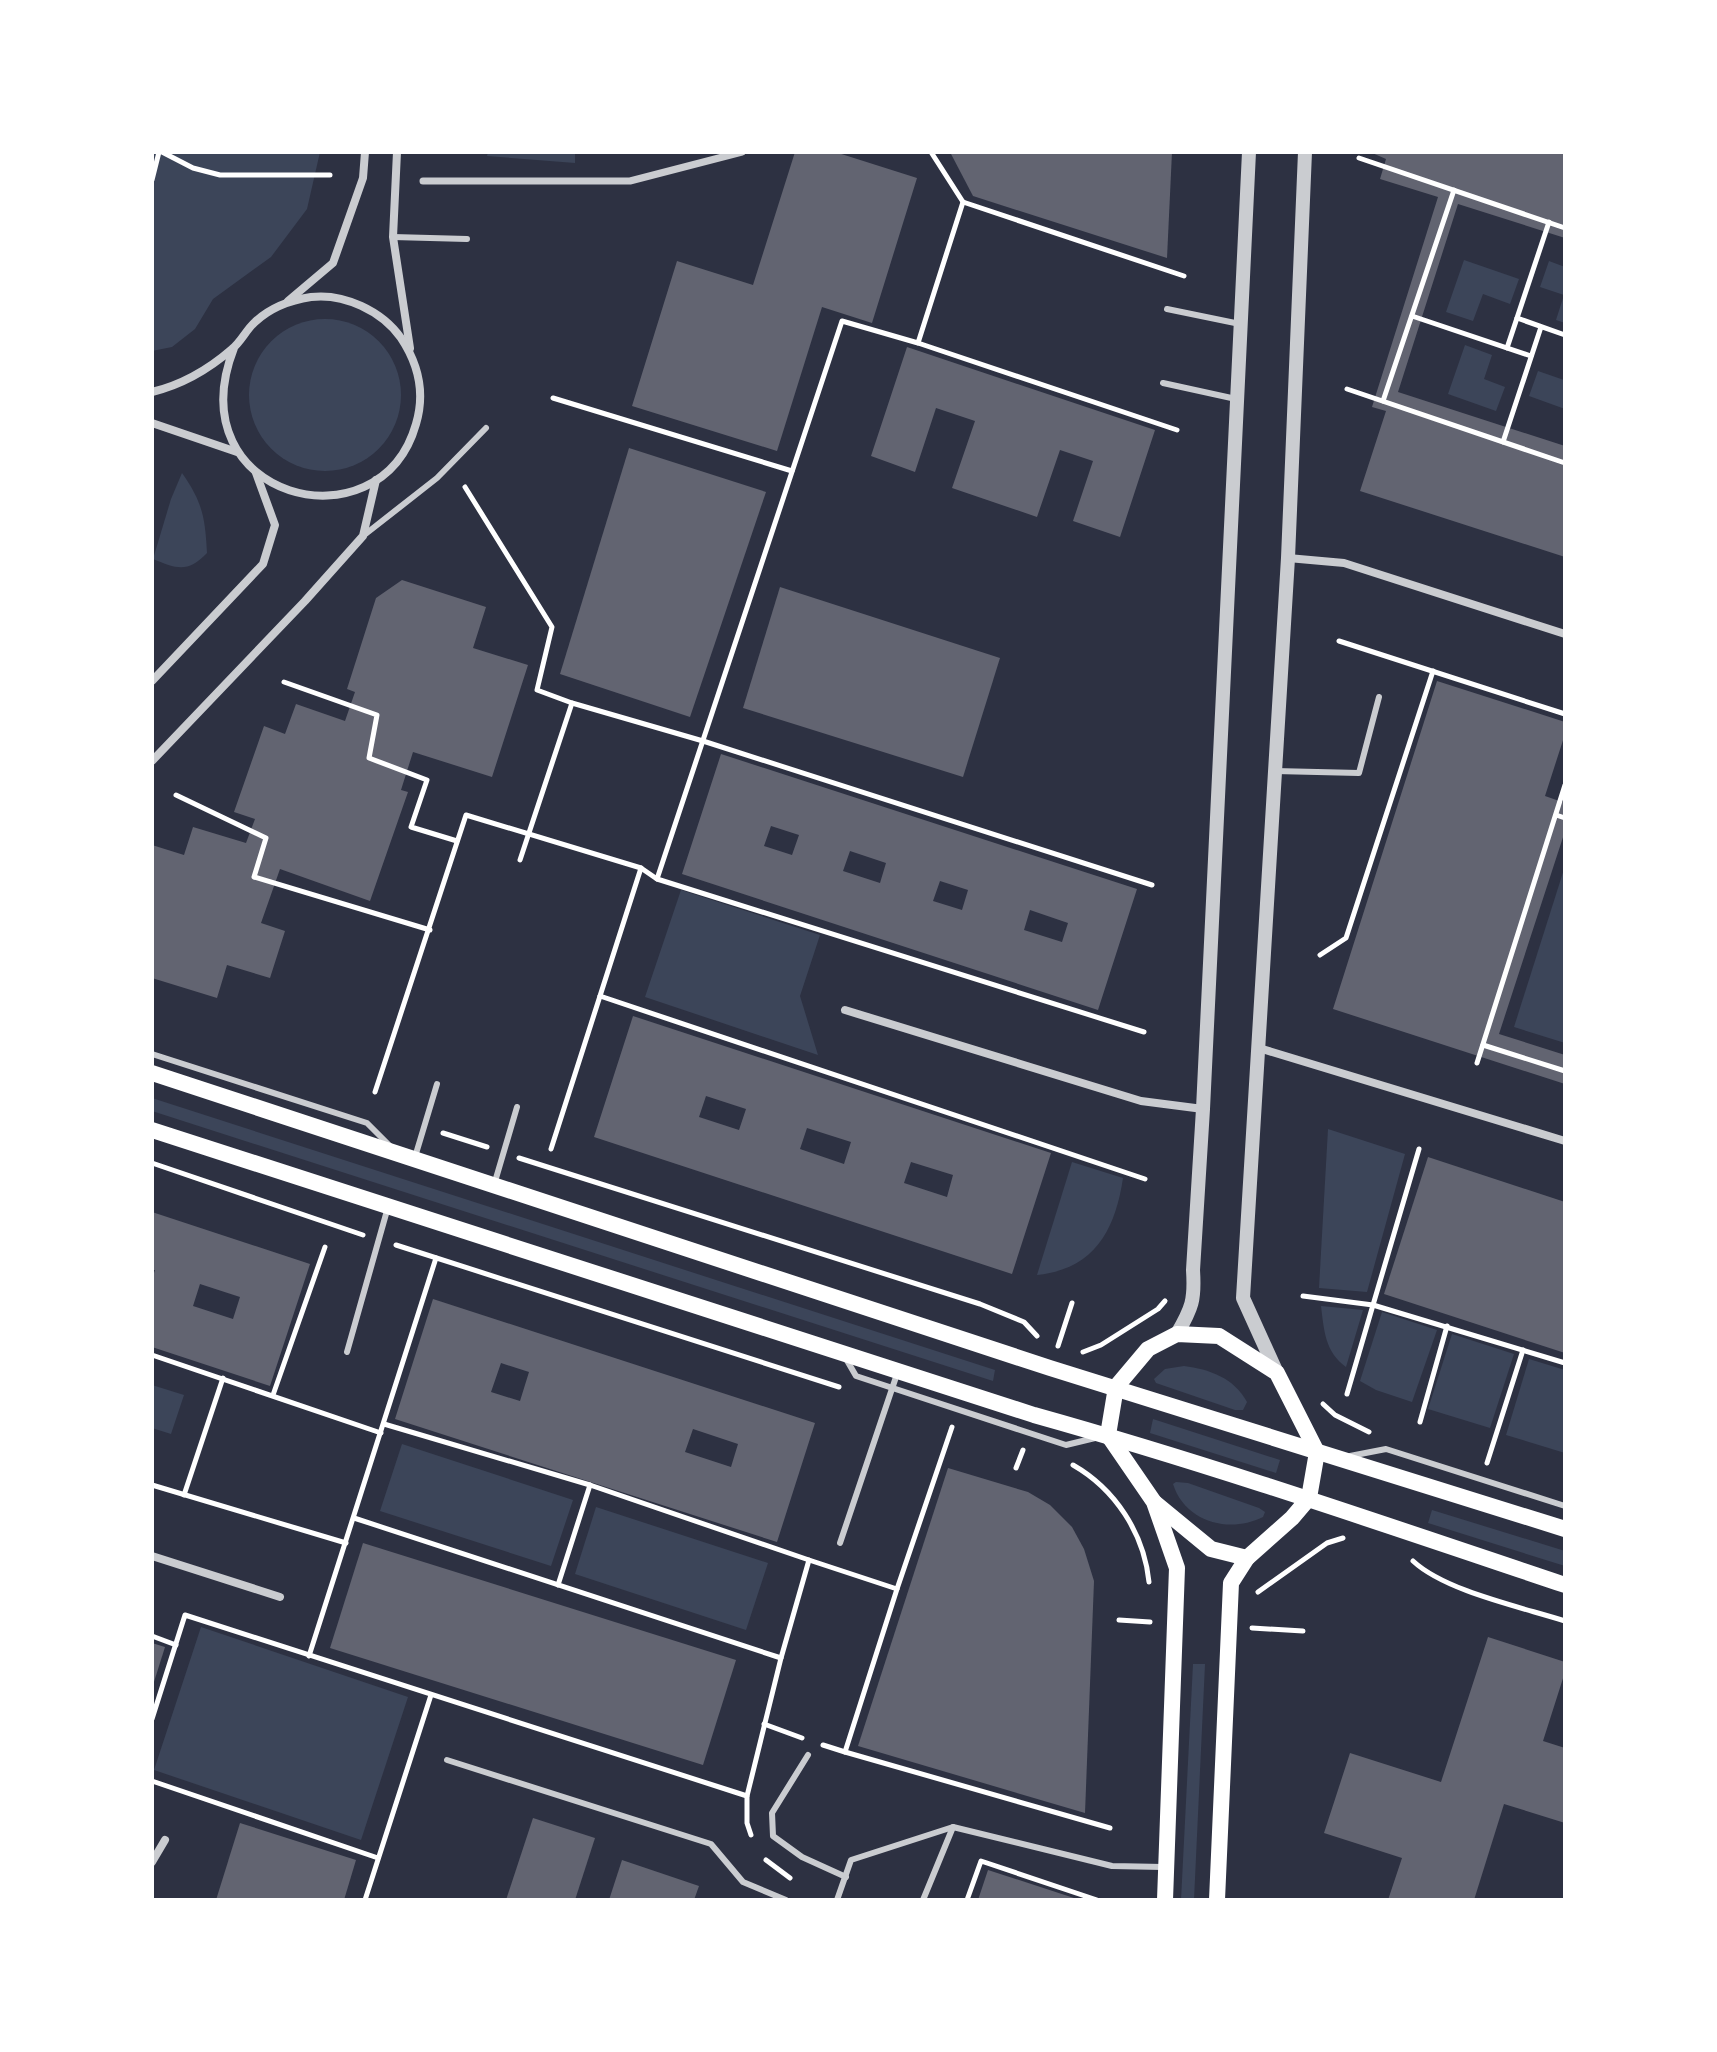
<svg xmlns="http://www.w3.org/2000/svg" width="1717" height="2052" font-family="'Fira Sans Condensed',sans-serif">
<style>
.green{fill:#3c4559}
.building{fill:#626471;fill-rule:evenodd}
.lines{fill:none;stroke-linecap:round;stroke-linejoin:round}
.path{stroke:#fff;stroke-width:5}
.service{stroke:#caccd0;stroke-width:6}
.pedestrian{stroke:#caccd0;stroke-width:7}
.minor{stroke:#caccd0;stroke-width:8}
.tertiary{stroke:#caccd0;stroke-width:14}
.secondary{stroke:#fff;stroke-width:16}
</style>
<rect width="100%" height="100%" fill="#2d3142"/>
<g class="green">
<polygon points="152,152 320,152 307,209 271,257 213,299 195,329 172,347 152,351"/>
<polygon points="488,152 575,152 575,163 487,156"/>
<polygon points="1464,260 1519,279 1510,304 1483,294 1473,321 1446,312"/>
<polygon points="1549,261 1565,267 1565,323 1556,320 1564,295 1540,287"/>
<circle cx="325" cy="395" r="76"/>
<polygon points="1465,345 1492,355 1484,379 1505,387 1496,411 1448,394"/>
<polygon points="1538,371 1564,380 1565,378 1565,409 1529,396"/>
<path d="M182 473C203 503 205 518 207 553 188 573 177 569 153 559L171 499Z"/>
<polygon points="1565,866 1565,1043 1514,1027"/>
<polygon points="681,890 820,935 800,996 818,1055 645,997"/>
<polygon points="152,1098 995,1370 993,1381 152,1111"/>
<polygon points="1328,1129 1405,1154 1367,1292 1319,1288"/>
<path d="M1072 1162 1123 1178C1115 1231 1094 1269 1037 1275Z"/>
<path d="M1321 1306 1363 1310 1346 1367C1325 1352 1324 1330 1321 1306Z"/>
<polygon points="1382,1312 1437,1330 1412,1402 1376,1390 1360,1381"/>
<polygon points="1452,1334 1514,1354 1490,1428 1428,1409"/>
<polygon points="1529,1359 1565,1370 1565,1453 1506,1435"/>
<path d="M1184 1366C1209 1369 1234 1378 1247 1402L1243 1410H1235L1156 1383 1154 1379 1165 1369Z"/>
<polygon points="152,1385 184,1395 171,1434 152,1428"/>
<polygon points="1153,1419 1280,1460 1276,1473 1150,1433"/>
<polygon points="402,1444 573,1500 551,1566 380,1511"/>
<path d="M1176 1482 1188 1483 1259 1508 1265 1512 1263 1517C1229 1534 1185 1522 1173 1484Z"/>
<polygon points="596,1507 768,1563 746,1630 575,1574"/>
<polygon points="1432,1510 1565,1551 1565,1566 1428,1523"/>
<polygon points="201,1627 408,1697 361,1840 154,1770"/>
<polygon points="1193,1664 1205,1664 1194,1900 1181,1900"/>
</g>
<g class="building">
<polygon points="795,152 835,152 917,178 872,323 822,307 777,451 632,406 677,261 753,285"/>
<polygon points="950,152 1172,152 1167,258 973,196"/>
<polygon points="1370,152 1565,152 1565,238 1458,204 1398,392 1565,446 1565,557 1360,491 1386,411 1372,407 1438,197 1380,179 1386,159"/>
<polygon points="907,347 1155,430 1120,537 1073,521 1093,461 1060,450 1037,517 952,488 975,421 936,408 915,472 871,456"/>
<polygon points="629,448 766,492 690,717 560,674"/>
<polygon points="402,580 486,607 473,648 528,665 492,777 413,752 401,790 408,792 370,901 280,869 261,923 285,931 270,978 227,965 217,998 152,978 152,845 184,855 193,827 246,843 255,819 234,812 264,726 285,734 296,704 345,721 355,692 347,689 376,598"/>
<polygon points="780,587 1000,658 963,777 743,708"/>
<polygon points="1437,681 1565,722 1565,734 1545,796 1565,803 1565,831 1499,1034 1565,1055 1565,1084 1333,1009"/>
<path d="M721 754 1137 889 1098 1010 682 874ZM771 826 799 835 792 855 764 846ZM850 851 886 863 880 883 843 871ZM940 881 968 890 962 910 933 901ZM1030 910 1068 923 1062 942 1024 930Z"/>
<path d="M633 1016 1051 1153 1012 1274 594 1137ZM706 1096 746 1109 739 1130 699 1117ZM807 1128 851 1142 844 1164 800 1149ZM911 1162 953 1175 947 1197 904 1183Z"/>
<polygon points="1428,1157 1565,1202 1565,1353 1384,1294"/>
<path d="M152 1212 310 1264 270 1386 152 1347V1279L155 1270H152ZM200 1284 240 1297 233 1319 193 1306Z"/>
<path d="M433 1299 815 1423 777 1542 395 1419ZM501 1363 529 1372 520 1401 491 1392ZM693 1429 738 1444 731 1467 685 1452Z"/>
<polygon points="948,1468 1028,1492 1050,1505 1072,1527 1084,1549 1094,1581 1085,1813 858,1746"/>
<polygon points="363,1543 736,1660 703,1765 330,1648"/>
<polygon points="1488,1637 1565,1662 1565,1672 1543,1741 1565,1748 1565,1823 1504,1804 1474,1900 1388,1900 1402,1858 1324,1833 1350,1753 1441,1782"/>
<polygon points="152,1643 165,1647 153,1685 152,1684"/>
<polygon points="533,1818 595,1838 575,1900 506,1900"/>
<polygon points="240,1823 356,1860 344,1900 216,1900"/>
<polygon points="622,1860 699,1886 694,1900 609,1900"/>
<polygon points="988,1870 1077,1899 1077,1900 978,1900"/>
</g>
<g class="lines">
<g class="path">
<polyline points="162,152 193,168 220,175 330,175"/>
<polyline points="931,152 963,202 1184,276"/>
<polyline points="1359,158 1565,228"/>
<polyline points="152,180 159,152"/>
<polyline points="1412,316 1531,356"/>
<polyline points="1517,318 1565,335"/>
<polyline points="918,343 1177,430"/>
<polyline points="1507,348 1549,222"/>
<polyline points="1347,389 1565,463"/>
<polyline points="553,398 792,471"/>
<polyline points="1383,401 1454,190"/>
<polyline points="1503,442 1541,327"/>
<polyline points="465,487 552,627 537,690 572,703 520,860"/>
<polyline points="1339,641 1565,714"/>
<polyline points="284,682 377,715 369,758 427,780 411,827 457,841"/>
<polyline points="572,703 703,741 1152,885"/>
<polyline points="176,795 266,838 254,877 430,930"/>
<polyline points="1556,815 1565,818"/>
<polyline points="657,879 842,321 918,343 963,202"/>
<polyline points="1320,955 1346,938 1433,671"/>
<polyline points="600,996 1145,1179"/>
<polyline points="1483,1045 1565,1071"/>
<polyline points="1477,1063 1565,785"/>
<polyline points="375,1092 466,815 641,868 657,879 1144,1032"/>
<polyline points="443,1133 487,1147"/>
<polyline points="551,1149 641,868"/>
<polyline points="1419,1149 1373,1305 1565,1363"/>
<polyline points="519,1158 980,1304 1024,1322 1037,1336"/>
<polyline points="152,1163 363,1235"/>
<polyline points="396,1245 839,1387"/>
<polyline points="1303,1296 1373,1305 1347,1394"/>
<polyline points="1058,1346 1072,1303"/>
<polyline points="1083,1352 1101,1345 1158,1309 1165,1301"/>
<polyline points="152,1355 381,1433"/>
<polyline points="273,1395 325,1247"/>
<polyline points="1323,1404 1335,1415 1369,1432"/>
<polyline points="1420,1422 1447,1326"/>
<polyline points="384,1424 590,1485 809,1560 781,1658 747,1796"/>
<polyline points="1487,1463 1523,1350"/>
<path d="M1073 1465C1115 1489 1144 1533 1149 1582"/>
<polyline points="1016,1468 1023,1450"/>
<polyline points="152,1485 346,1543"/>
<polyline points="184,1495 223,1378"/>
<polyline points="354,1518 781,1658"/>
<polyline points="809,1560 897,1589 952,1427"/>
<path d="M1413 1561C1445 1591 1521 1607 1565 1621"/>
<polyline points="558,1585 590,1485"/>
<polyline points="897,1589 845,1752 1110,1828"/>
<polyline points="1258,1592 1327,1543 1343,1538"/>
<polyline points="1119,1620 1150,1622"/>
<polyline points="1252,1628 1303,1631"/>
<polyline points="152,1636 176,1645"/>
<polyline points="309,1656 436,1258"/>
<polyline points="152,1719 185,1615 747,1796 747,1823 751,1835"/>
<polyline points="764,1724 802,1738"/>
<polyline points="823,1745 845,1752"/>
<polyline points="152,1781 378,1858"/>
<polyline points="766,1860 790,1878"/>
<polyline points="365,1900 431,1695"/>
<polyline points="967,1900 981,1861 1097,1900"/>
</g>
<g class="service">
<polyline points="393,237 467,239"/>
<polyline points="1167,309 1240,324"/>
<polyline points="1163,383 1236,399"/>
<polyline points="363,536 437,478 486,428"/>
<polyline points="1275,771 1359,773 1379,697"/>
<polyline points="152,1054 367,1123 390,1146"/>
<polyline points="415,1157 437,1084"/>
<polyline points="494,1185 517,1107"/>
<polyline points="347,1352 388,1207"/>
<polyline points="845,1357 856,1376 1066,1445 1095,1438"/>
<polyline points="1350,1456 1386,1449 1565,1506"/>
<polyline points="840,1543 898,1371"/>
<polyline points="808,1755 772,1813 773,1836 802,1857 846,1877"/>
<polyline points="447,1760 711,1844 743,1882 786,1900"/>
<polyline points="837,1900 851,1860 953,1827 1112,1866 1163,1867"/>
<polyline points="923,1900 953,1827"/>
</g>
<polyline class="pedestrian" points="423,181 630,181 742,152"/>
<g class="minor">
<polyline points="397,152 393,237 410,348"/>
<polyline points="288,301 333,263 363,178 365,152"/>
<path d="M152 392C181 385 209 369 232 349 241 342 246 330 255 322 270 308 291 300 311 297 344 293 382 311 401 338 419 365 425 394 416 424 380 551 175 499 234 348"/>
<polyline points="152,423 237,452"/>
<polyline points="1288,558 1344,563 1565,634"/>
<polyline points="152,681 263,564 275,525 256,473"/>
<polyline points="152,761 305,601 363,536 376,480"/>
<polyline points="845,1010 1141,1101 1203,1109"/>
<polyline points="1259,1048 1565,1141"/>
<polyline points="152,1556 280,1597"/>
<polyline points="152,1862 165,1840"/>
</g>
<g class="tertiary">
<path d="M1177 1334C1192 1308 1195 1300 1193 1270L1203 1109 1249 152"/>
<polyline points="1277,1373 1243,1298 1288,558 1305,152"/>
</g>
<g class="secondary">
<polyline points="152,1073 1050,1368 1565,1529"/>
<path d="M152 1130 1034 1415C1213 1465 1389 1526 1565 1585"/>
<polyline points="1155,1503 1211,1549 1247,1558"/>
<polyline points="1165,1900 1177,1568 1154,1502 1108,1435 1116,1387 1148,1349 1177,1334 1219,1336 1277,1373 1317,1452 1309,1498 1292,1518 1247,1558 1231,1583 1217,1900"/>
</g>
</g>
<rect width="1717" height="2052" fill="none" stroke="#ffffff" stroke-width="308"/>
</svg>
